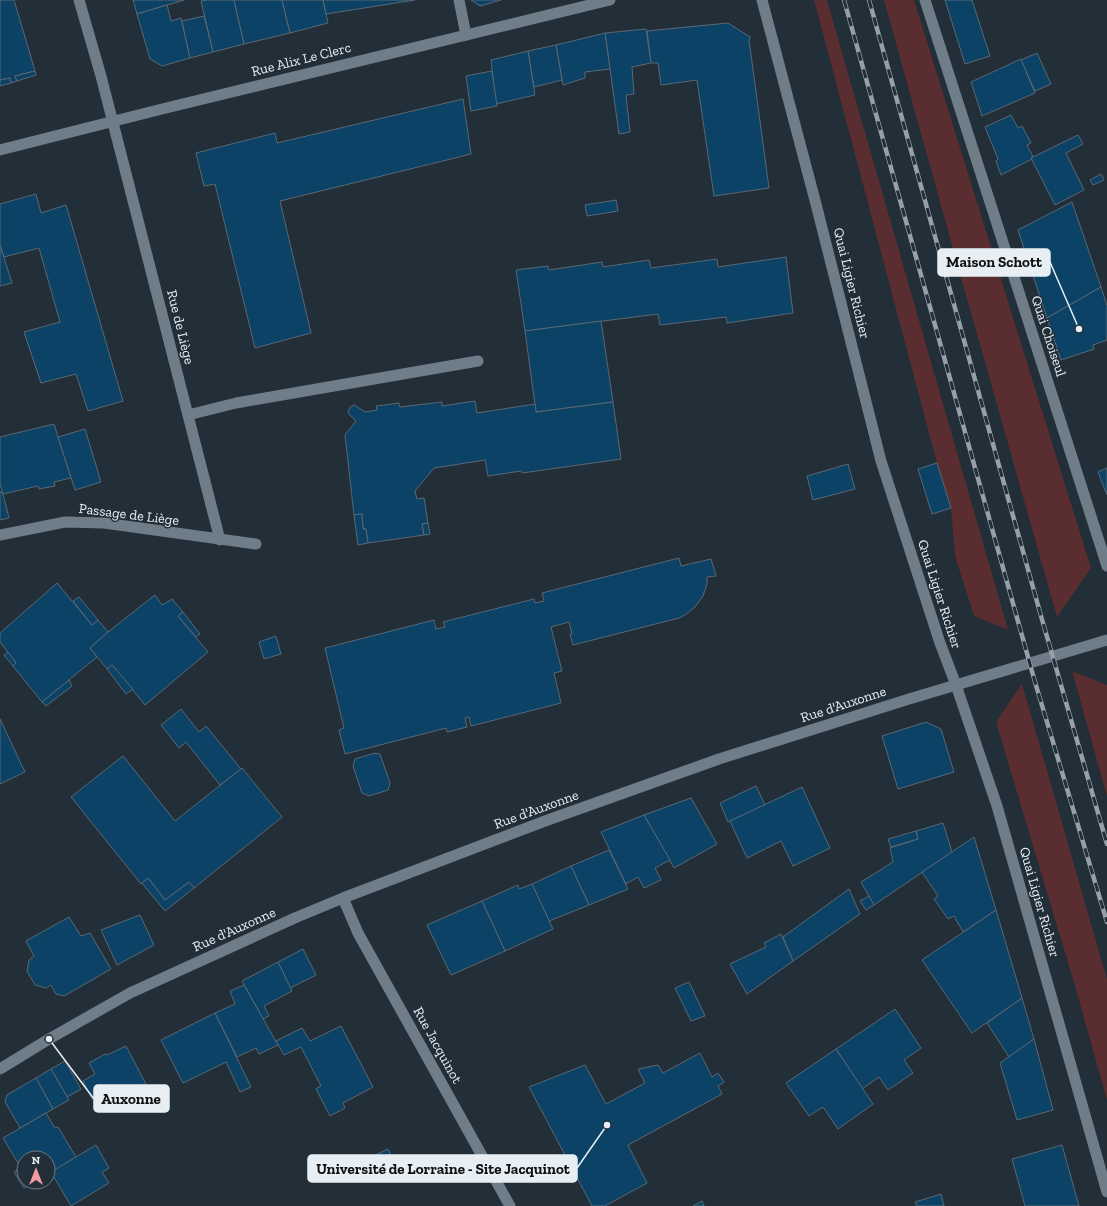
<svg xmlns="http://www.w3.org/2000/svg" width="1107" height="1206" font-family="'Zilla Slab',serif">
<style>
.green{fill:#5a2d31}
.building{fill:#0b4265;stroke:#5b6873}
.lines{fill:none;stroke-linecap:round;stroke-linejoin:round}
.service{stroke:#6f7d88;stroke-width:11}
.minor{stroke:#6f7d88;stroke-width:11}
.secondary{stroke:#6f7d88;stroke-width:11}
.rail-casing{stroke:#97a0a8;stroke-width:4.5}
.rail{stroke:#222e38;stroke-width:3;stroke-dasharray:9;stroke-linecap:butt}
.labels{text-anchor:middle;stroke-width:3;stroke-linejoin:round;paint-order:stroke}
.street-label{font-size:14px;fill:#e7eff5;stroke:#222e38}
.leader{fill:none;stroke:#e7eff5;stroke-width:1.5}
.callout-dot{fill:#e7eff5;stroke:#222e38;stroke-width:1.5}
.callout{fill:#e7eff5;stroke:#e7eff5;stroke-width:1.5}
.callout-label{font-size:15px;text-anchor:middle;font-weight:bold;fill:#111}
</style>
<rect width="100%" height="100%" fill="#222e38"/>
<g class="green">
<polygon points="814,0 827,0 1008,630 974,616 955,556 951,508 937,463"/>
<polygon points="884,0 914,0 1091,568 1057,617 962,281"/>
<polygon points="1072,671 1107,685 1107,796"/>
<polygon points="1022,684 1107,979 1107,1100 1075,986 996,722"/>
</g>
<g class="building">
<polygon points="0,0 14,0 35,71 15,76 17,81 11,83 10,78 0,80"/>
<polygon points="133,0 184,0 137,14"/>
<polygon points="207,0 234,0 244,44 213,52 201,1"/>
<polygon points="234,0 282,0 290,33 244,44"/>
<polygon points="282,0 323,0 328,23 290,33"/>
<polygon points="323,0 415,0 326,14"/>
<polygon points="471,0 501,0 480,6"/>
<polygon points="945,0 972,0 990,56 965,64"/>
<polygon points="167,5 171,21 181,18 190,58 162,66 150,59 137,14"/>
<polygon points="204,16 213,52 190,58 182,21"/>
<polygon points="728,23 750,37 749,40 769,188 714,196 697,80 661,85 658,63 651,63 647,31"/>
<polygon points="646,29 651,63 632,67 634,94 626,95 630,132 619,134 605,33"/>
<polygon points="605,33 610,69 585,72 585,78 563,85 556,45"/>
<polygon points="556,45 562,80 534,87 528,51"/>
<polygon points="528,51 535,95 496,104 491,60"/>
<polygon points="1037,53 1051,84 1035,91 1021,60"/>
<polygon points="1021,59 1035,93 982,116 971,82"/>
<polygon points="35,71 36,75 17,81 15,76"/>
<polygon points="492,71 497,106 471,111 466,76"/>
<polygon points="10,78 11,83 0,86 0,80"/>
<polygon points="463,99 471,154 280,201 311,333 255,348 215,184 204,186 196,153 275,133 277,143"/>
<polygon points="1011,115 1018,128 1022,126 1031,143 1027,145 1033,157 1031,158 1032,159 1001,175 996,161 998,159 985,127"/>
<polygon points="1078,135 1083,144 1066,153 1084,190 1055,205 1031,158"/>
<polygon points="1101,174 1104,180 1093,185 1090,180"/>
<polygon points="36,194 41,213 66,205 123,401 88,411 76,374 41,383 24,332 60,322 39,248 4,257 0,245 0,204"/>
<polygon points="616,200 618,211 587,216 585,205"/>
<polygon points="1072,202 1101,287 1047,318 1018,230"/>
<polygon points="0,245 12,283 0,286"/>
<polygon points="786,257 793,313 727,323 726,317 660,325 658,314 525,331 516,270 548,266 549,270 602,262 603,267 649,260 651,268 717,259 718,267"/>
<polygon points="1101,287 1107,306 1107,340 1093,345 1094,349 1061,360 1047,318"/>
<polygon points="601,321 613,402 536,412 525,331"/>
<polygon points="475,401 477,413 535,404 536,412 613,402 621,459 522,473 521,471 488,476 485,460 434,468 415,491 417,499 424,498 428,523 422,524 424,535 368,543 366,529 363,529 362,514 354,515 345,435 356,421 349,414 348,412 350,407 354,405 356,406 365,412 377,410 376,406 399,403 400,407 442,402 442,406"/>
<polygon points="54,424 71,478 54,482 55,486 44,488 39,489 38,486 3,494 0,484 0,437"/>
<polygon points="85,429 101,482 75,490 58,437"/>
<polygon points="937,463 951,508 932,514 918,469"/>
<polygon points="848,464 855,489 813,500 807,476"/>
<polygon points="1107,468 1107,495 1098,472"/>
<polygon points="0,492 2,492 3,494 9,518 0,520"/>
<polygon points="362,514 363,529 366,529 368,543 358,545 354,515"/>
<polygon points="428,523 430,534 424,535 422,524"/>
<polygon points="679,558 681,566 711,559 716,576 707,577 707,584 703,596 695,607 685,615 679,618 573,645 570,634 572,634 569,622 551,627 562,671 554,673 561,703 471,726 469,717 465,718 467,727 447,732 446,728 345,754 339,730 344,728 325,648 434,620 436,629 445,627 443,622 534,599 535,603 544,601 542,593"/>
<polygon points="57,583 92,625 98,620 108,632 90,648 97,657 42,702 13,666 16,663 0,642 0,633"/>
<polygon points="155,595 162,605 172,599 183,612 178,616 208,652 145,705 112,665 107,669 90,648 108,632"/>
<polygon points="79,597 98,620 92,625 73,601"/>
<polygon points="183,612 200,634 196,637 178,616"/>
<polygon points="276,636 281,654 264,659 259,642"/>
<polygon points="8,652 16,663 13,666 4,655"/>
<polygon points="112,665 133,689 126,694 107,669"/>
<polygon points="69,680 72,686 46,706 42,702"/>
<polygon points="181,709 199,732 206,726 241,769 220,785 186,742 179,748 161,725"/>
<polygon points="0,719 25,772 0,784"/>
<polygon points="926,722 941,729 954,772 898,789 882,736"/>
<polygon points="375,753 380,754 390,783 388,790 369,796 362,793 353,766 355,759"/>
<polygon points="123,756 175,821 242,768 282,817 194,888 189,882 165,900 148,878 141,884 71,797"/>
<polygon points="756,786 765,805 728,822 720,803"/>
<polygon points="802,787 830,848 793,866 781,841 747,858 730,821"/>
<polygon points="691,798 717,844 674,868 644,815"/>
<polygon points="644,815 670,860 655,868 661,880 644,888 638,877 626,884 601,832"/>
<polygon points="943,823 952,852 874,905 861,882 893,862 890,848 918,839 916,831"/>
<polygon points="916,831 918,839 891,847 888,839"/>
<polygon points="974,837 996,910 963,932 954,916 948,919 934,899 938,896 922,872"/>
<polygon points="609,850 628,889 589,905 571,866"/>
<polygon points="571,866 589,905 549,921 532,884"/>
<polygon points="148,878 165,900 189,882 194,888 165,911 142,883"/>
<polygon points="532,884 553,929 505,951 482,901 518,885 519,889"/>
<polygon points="849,889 860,914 793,961 783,937"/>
<polygon points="869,896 874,905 866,910 860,901"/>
<polygon points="482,901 505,951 451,975 427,925"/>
<polygon points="996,910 1022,998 972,1033 922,960"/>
<polygon points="140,915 154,945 117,965 101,930"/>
<polygon points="69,917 81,936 90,933 111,969 64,996 56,994 51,985 46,988 35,985 27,971 29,960 34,956 26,941"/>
<polygon points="781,934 793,961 747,994 730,964 766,947 764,943"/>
<polygon points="303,949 316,975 290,988 278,962"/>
<polygon points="278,962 292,991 264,1006 269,1016 263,1019 242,981"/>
<polygon points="689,982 705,1016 691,1021 675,988"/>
<polygon points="244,985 278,1045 259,1054 256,1048 237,1057 215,1013 235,1004 230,991"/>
<polygon points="1022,998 1034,1039 1009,1057 987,1023"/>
<polygon points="895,1009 921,1048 904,1060 913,1073 888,1090 879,1077 862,1089 836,1049"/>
<polygon points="215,1013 251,1087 240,1092 226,1062 183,1083 161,1040"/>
<polygon points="341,1026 373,1087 343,1103 345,1108 330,1116 316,1089 321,1086 301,1047 284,1055 276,1041 302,1028 310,1041"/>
<polygon points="1034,1039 1053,1110 1017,1120 1000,1063"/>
<polygon points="126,1046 148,1088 131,1097 134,1101 115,1111 106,1092 92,1099 83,1081 95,1074 89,1063 105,1054 107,1055"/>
<polygon points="836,1049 873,1104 838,1129 823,1107 809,1116 786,1083"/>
<polygon points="700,1053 712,1077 718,1073 724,1082 718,1086 722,1094 628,1145 647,1183 605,1206 592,1206 529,1087 585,1065 606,1104 645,1083 638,1069 658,1065 663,1073"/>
<polygon points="65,1061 81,1089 67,1097 51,1069"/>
<polygon points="51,1069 69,1100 53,1109 36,1078"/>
<polygon points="36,1078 53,1109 20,1128 5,1102 7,1095"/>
<polygon points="46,1113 55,1128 58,1127 76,1157 48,1175 48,1158 24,1158 24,1182 35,1182 24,1188 14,1172 21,1168 3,1138"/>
<polygon points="96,1145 109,1168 102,1172 109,1183 71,1206 51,1172"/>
<polygon points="1062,1145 1079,1206 1025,1206 1012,1159"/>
<polygon points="388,1149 394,1162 360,1178 354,1165"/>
<polygon points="941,1194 944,1206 917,1206 915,1202"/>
<polygon points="702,1201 704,1206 693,1206"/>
</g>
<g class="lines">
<g class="service">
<polyline points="459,0 466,35"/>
<polyline points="188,415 236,403 478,361"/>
</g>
<g class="minor">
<polyline points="79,0 101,76 220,540"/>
<polyline points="762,0 816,204 881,461 940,643 956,685 997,806 1107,1192"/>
<polyline points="925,0 1107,566"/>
<polyline points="0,150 158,110 610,0"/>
<polyline points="0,535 65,522 104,523 256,544"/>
<polyline points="343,898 358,933 510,1206"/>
</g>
<polyline class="secondary" points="0,1069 49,1039 130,993 297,917 343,898 545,821 719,759 909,699 1107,640"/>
<defs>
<g id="rail">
<polyline points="844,0 1035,682 1107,922"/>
<polyline points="869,0 1041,616 1107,844"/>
</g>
</defs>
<use href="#rail" class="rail-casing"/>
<use href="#rail" class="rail"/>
</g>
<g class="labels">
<g class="street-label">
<text transform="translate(301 59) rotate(-14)" y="5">Rue Alix Le Clerc</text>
<text transform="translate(852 283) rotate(76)" y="5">Quai Ligier Richier</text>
<text transform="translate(181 327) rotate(76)" y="5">Rue de Liège</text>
<text transform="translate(1049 336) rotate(72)" y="5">Quai Choiseul</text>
<text transform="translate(129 514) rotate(7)" y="5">Passage de Liège</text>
<text transform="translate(940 594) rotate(72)" y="5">Quai Ligier Richier</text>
<text transform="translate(843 704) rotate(-18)" y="5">Rue d'Auxonne</text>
<text transform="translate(536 809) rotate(-20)" y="5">Rue d'Auxonne</text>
<text transform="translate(1040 902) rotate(74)" y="5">Quai Ligier Richier</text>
<text transform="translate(234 929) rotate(-24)" y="5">Rue d'Auxonne</text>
<text transform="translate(438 1045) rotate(61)" y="5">Rue Jacquinot</text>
</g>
</g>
<path class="leader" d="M1079 329L1050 262M49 1039L94 1099M607 1125L577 1168"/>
<g class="callout-dot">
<circle cx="1079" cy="329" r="4"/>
<circle cx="49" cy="1039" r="4"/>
<circle cx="607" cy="1125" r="4"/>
</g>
<g class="callout">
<rect x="938" y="249" width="112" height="27" rx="4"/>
<rect x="94" y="1085" width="75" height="27" rx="4"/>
<rect x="308" y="1155" width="269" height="27" rx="4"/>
</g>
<g class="callout-label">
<text x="994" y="267">Maison Schott</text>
<text x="131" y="1104">Auxonne</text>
<text x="443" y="1174">Université de Lorraine - Site Jacquinot</text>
</g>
<g transform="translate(36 1170)"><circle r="19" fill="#222e38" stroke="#717b84"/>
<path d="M0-3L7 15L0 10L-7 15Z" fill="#f49aa1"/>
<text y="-6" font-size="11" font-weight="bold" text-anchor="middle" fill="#e7eff5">N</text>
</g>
</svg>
